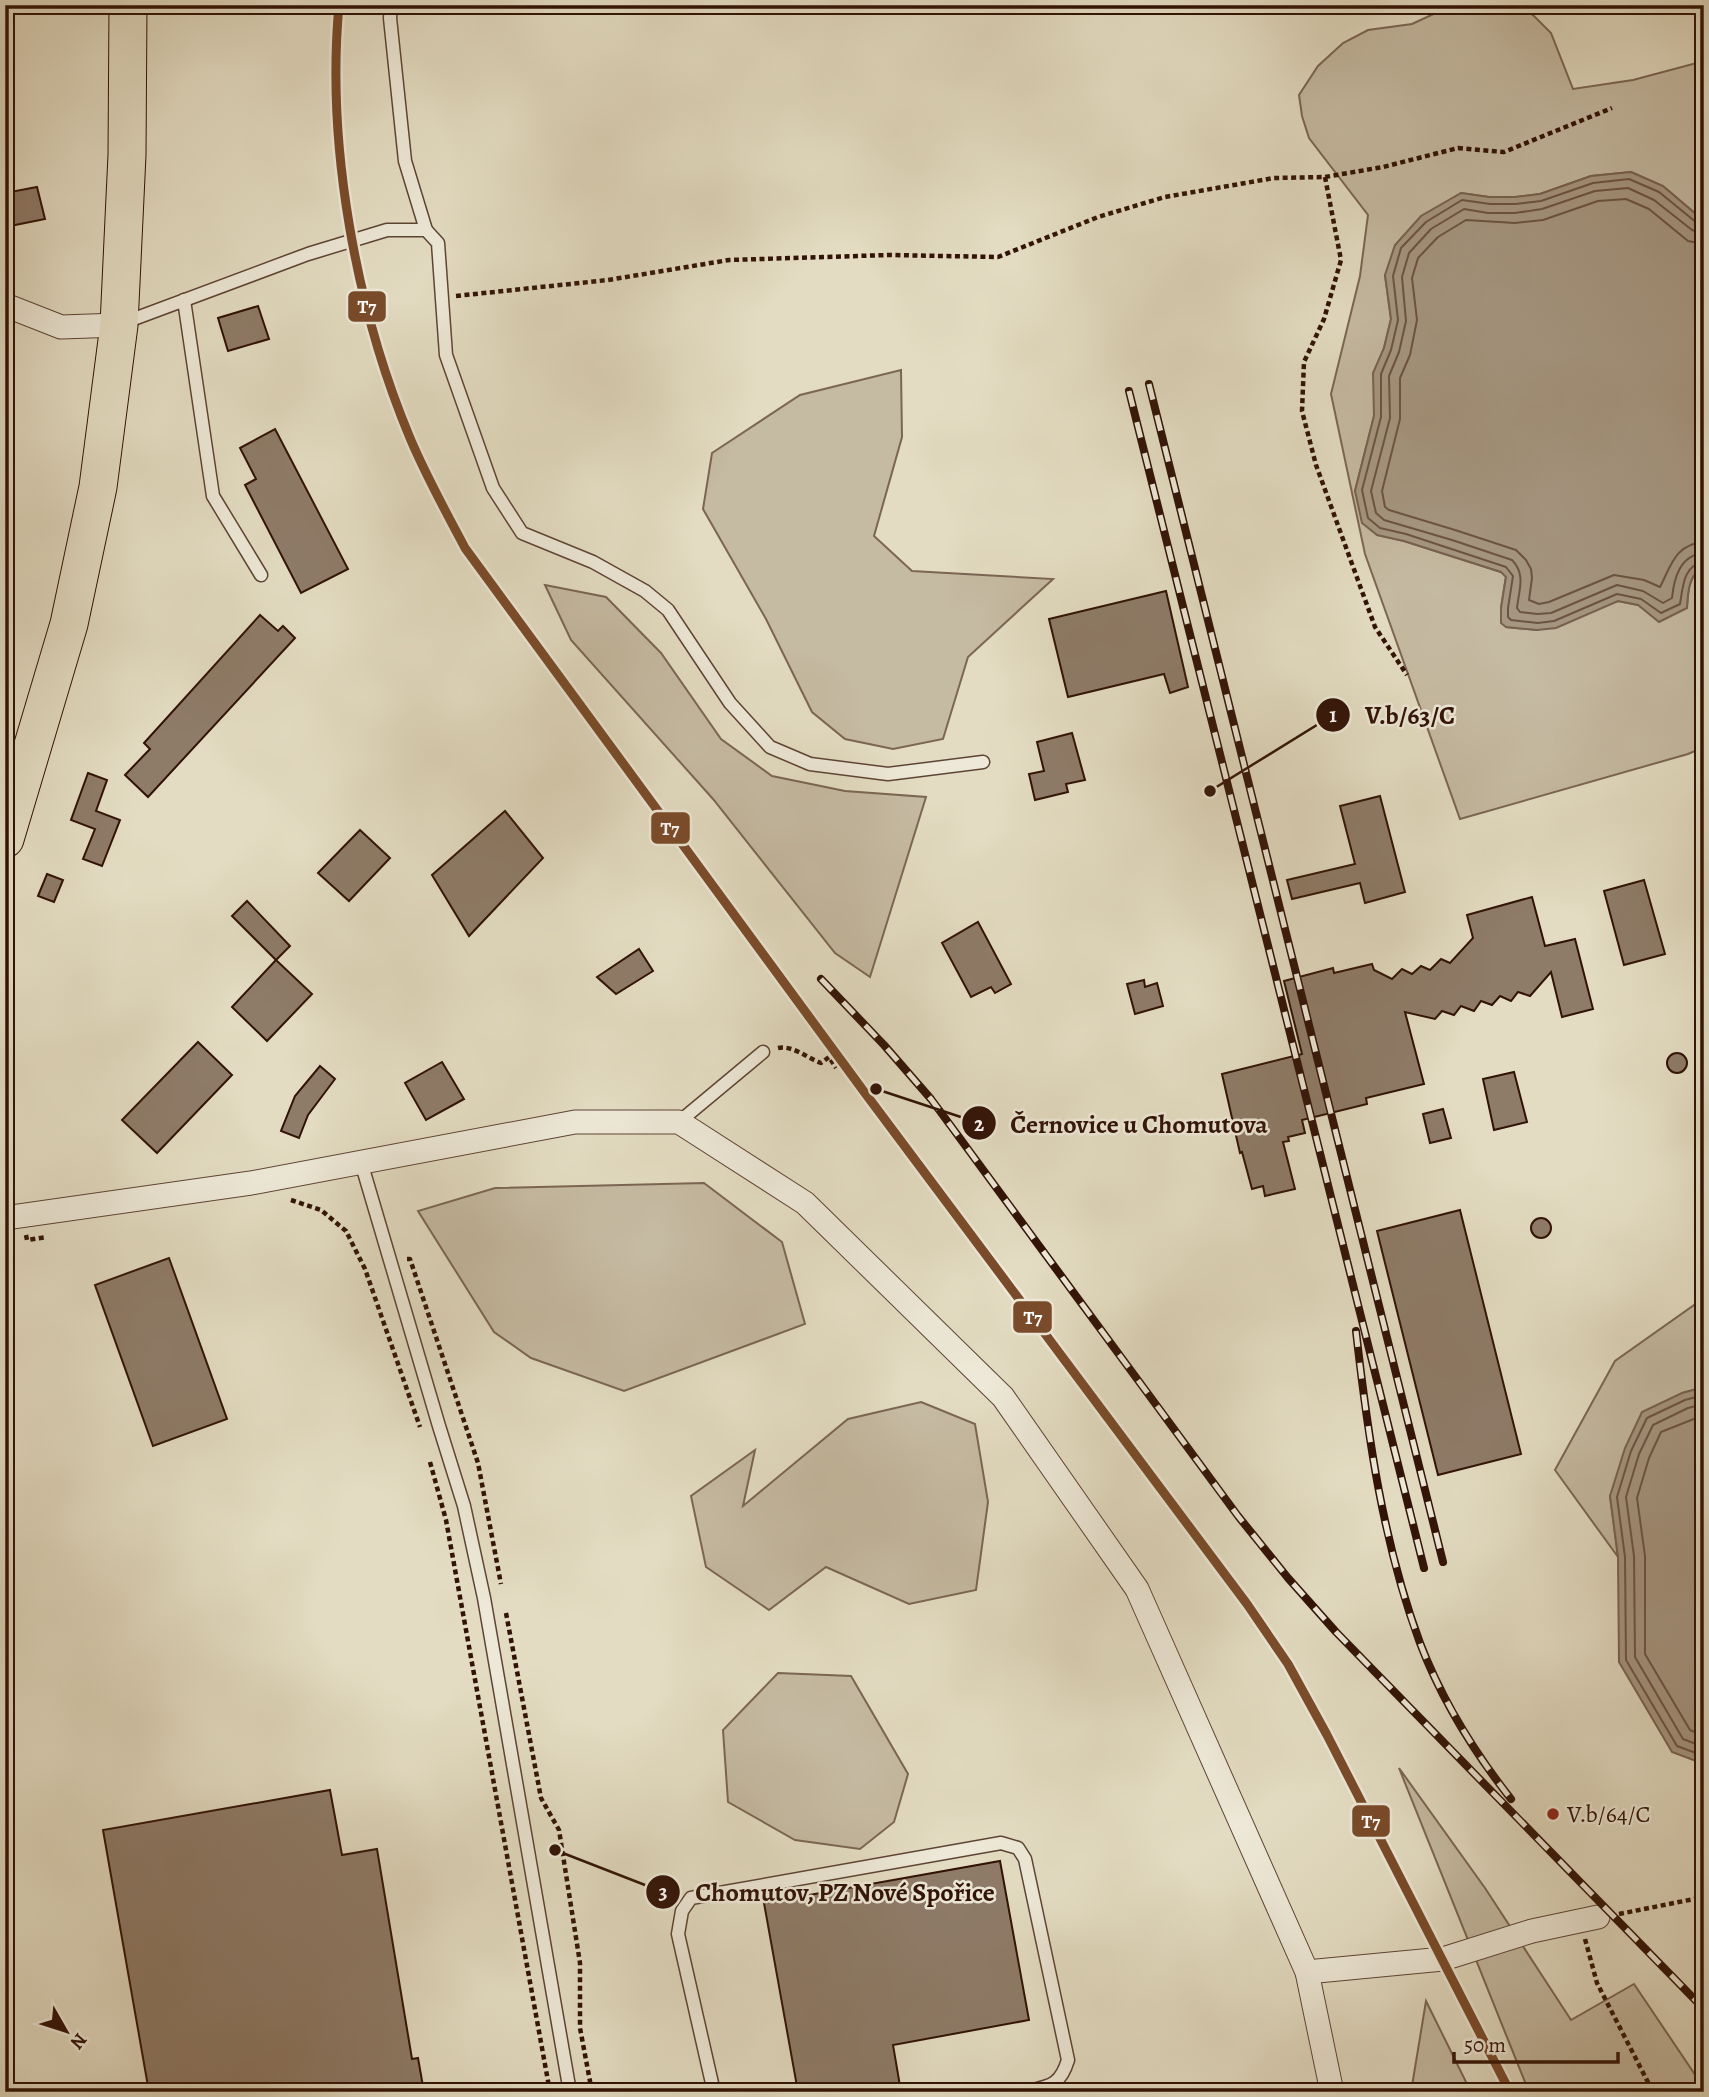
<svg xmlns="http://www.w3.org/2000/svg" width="1709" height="2097" font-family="Alegreya,serif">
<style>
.green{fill:#c5baa2;stroke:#7b6654;stroke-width:2}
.water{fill:#a69782;stroke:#776250;stroke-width:2}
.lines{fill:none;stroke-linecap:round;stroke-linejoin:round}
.shore{stroke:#6c5444;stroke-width:2}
.building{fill:#8e7b68;stroke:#311206;stroke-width:2}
.service-casing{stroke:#5e4435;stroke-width:15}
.minor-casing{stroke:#5e4435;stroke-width:25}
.primary-casing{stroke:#311206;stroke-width:39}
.path{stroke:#311206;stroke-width:4.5;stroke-dasharray:5 3.5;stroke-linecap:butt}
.service{stroke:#ede8d7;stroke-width:12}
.minor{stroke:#ede8d7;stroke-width:23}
.primary{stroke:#e3dcc2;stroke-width:37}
.rail-casing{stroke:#311206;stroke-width:8}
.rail{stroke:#ede8d7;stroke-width:5;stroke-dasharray:16;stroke-linecap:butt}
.rail-1-casing{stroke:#ede8d7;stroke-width:14}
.rail-1{stroke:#7a4b2a;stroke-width:9}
.poi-dot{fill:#8f2418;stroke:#ede8d7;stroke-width:2.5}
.labels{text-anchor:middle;stroke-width:5;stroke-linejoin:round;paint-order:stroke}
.poi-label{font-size:24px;fill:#311206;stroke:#ede8d7;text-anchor:start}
.leader{fill:none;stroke:#311206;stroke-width:2.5}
.callout-dot{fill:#311206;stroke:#ede8d7;stroke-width:2.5}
.mark-label{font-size:21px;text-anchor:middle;font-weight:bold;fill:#fff}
.callout-label{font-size:26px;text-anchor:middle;font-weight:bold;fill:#311206;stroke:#ede8d7;stroke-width:5;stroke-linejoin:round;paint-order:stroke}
.line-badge{stroke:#ede8d7;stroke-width:2.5}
.badge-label{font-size:19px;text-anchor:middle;font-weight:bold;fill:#fff}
</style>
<rect width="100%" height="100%" fill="#e3dcc2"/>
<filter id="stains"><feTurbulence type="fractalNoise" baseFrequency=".00286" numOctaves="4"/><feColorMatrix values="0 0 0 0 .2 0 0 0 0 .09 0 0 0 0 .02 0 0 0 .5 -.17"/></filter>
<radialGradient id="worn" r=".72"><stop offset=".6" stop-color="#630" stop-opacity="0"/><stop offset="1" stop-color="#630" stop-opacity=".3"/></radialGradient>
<g class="green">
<path d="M1453 5H1518L1534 16 1551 33 1573 89 1633 80 1704 61V221L1663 186 1631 172 1591 176 1540 194 1515 197H1489L1461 193 1385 275 1391 319 1384 348 1374 373V416L1355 491 1377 535 1404 541 1501 572 1506 576 1501 608 1506 627 1537 630 1618 601 1638 605 1687 608C1688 592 1688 575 1704 567V747L1688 754 1460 819 1365 554 1331 394 1360 276 1368 215 1309 138 1302 116 1299 95 1318 66 1343 43 1368 30 1412 24Z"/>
<polygon points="901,370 902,437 874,536 912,571 1053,579 968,657 943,739 893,749 845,739 812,712 766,619 703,509 712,453 800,395"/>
<polygon points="545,585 606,597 661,653 721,739 772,776 845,791 926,797 870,977 835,953 713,799 571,640"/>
<polygon points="704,1183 782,1242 805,1324 624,1391 531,1358 494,1332 418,1211 495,1188"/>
<polygon points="1704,1301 1704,1387 1682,1393 1610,1496 1618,1557 1555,1470 1615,1361 1697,1303"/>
<polygon points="921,1402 975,1424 988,1502 976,1590 909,1604 826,1567 769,1610 706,1567 691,1496 755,1450 743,1506 848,1419"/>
<polygon points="778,1673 851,1676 908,1774 894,1822 860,1849 795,1840 728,1802 723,1730"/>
<polygon points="1399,1768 1485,1888 1571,2020 1634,1984 1704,2088 1704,2092 1529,2092"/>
<polygon points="1426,2001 1471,2092 1411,2092"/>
</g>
<g class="water">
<path d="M1631 172 1663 186 1704 221V567C1688 575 1688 592 1687 608L1659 622 1638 605 1618 601 1556 628 1537 630 1506 627 1501 623V608L1506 577 1501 572 1404 541 1377 535 1362 523 1355 491 1374 416 1373 373 1384 348 1391 319 1385 275 1395 245 1421 216 1461 193 1489 197H1515L1540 194 1591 176Z"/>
<polygon points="1704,1387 1704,1764 1672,1752 1619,1662 1618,1557 1610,1496 1625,1448 1642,1412 1682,1393"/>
</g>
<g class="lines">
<g class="shore">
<path d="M1704 225 1697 223 1659 192 1629 179 1593 183 1541 201 1516 204H1490L1462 200 1426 222 1401 248 1393 276 1398 320 1391 350 1381 374V417L1362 490 1368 518 1380 528 1406 534 1506 567 1513 576 1508 608V617L1511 620 1538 623 1554 621 1617 594 1641 599 1661 613 1680 604C1683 587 1683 565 1704 562"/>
<path d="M1704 234 1692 230 1654 200 1628 188 1595 191 1542 209 1515 213H1488L1464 209 1431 229 1409 253 1402 277 1406 321 1399 352 1389 376 1390 418 1371 491 1376 513 1384 520 1452 540 1512 560C1526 574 1519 590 1517 608L1520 612 1538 614 1551 613 1617 585 1643 591 1663 603 1672 598C1674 578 1680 555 1704 553"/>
<path d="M1704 244 1688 241 1649 209 1626 199 1598 201 1543 220 1515 223 1466 220 1438 237 1418 258 1412 278 1417 320 1410 355 1400 378V419L1382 491 1385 507 1389 510 1455 530 1516 550 1526 560 1531 569 1532 578 1529 600 1539 604 1549 602 1614 575 1644 580 1660 587C1671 566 1675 544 1704 542"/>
<polyline points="1704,1395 1685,1400 1647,1418 1631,1451 1617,1497 1625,1557 1626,1660 1677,1746 1704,1756"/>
<polyline points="1704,1404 1688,1408 1653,1425 1639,1454 1626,1497 1634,1556 1635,1657 1683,1739 1704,1747"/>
<polyline points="1704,1415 1661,1432 1649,1458 1637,1498 1645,1556 1645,1654 1690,1730 1704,1736"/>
</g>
</g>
<g class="building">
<polygon points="37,187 45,219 10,226 5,206 5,193"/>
<polygon points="258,306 269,339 228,351 218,318"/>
<polygon points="275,429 348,569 301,593 245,485 256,479 240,448"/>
<polygon points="1166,591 1188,687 1170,693 1164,674 1068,697 1049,619"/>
<polygon points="260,615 278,631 283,626 295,638 148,797 125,775 150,749 144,743"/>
<polygon points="1072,733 1085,780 1066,784 1068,792 1035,800 1029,774 1044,771 1037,742"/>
<polygon points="88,773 107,780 96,811 120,820 102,866 83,859 95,829 71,820"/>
<polygon points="1380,796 1405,892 1365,903 1360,883 1292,899 1287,880 1355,864 1340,806"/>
<polygon points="505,811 543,858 469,936 432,875"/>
<polygon points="360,830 390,858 349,901 318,873"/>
<polygon points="47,874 63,880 54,902 38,896"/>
<polygon points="1644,880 1665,954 1624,965 1604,891"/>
<polygon points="1532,897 1545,946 1575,939 1593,1009 1562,1017 1551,972 1530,996 1518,992 1511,1001 1500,996 1492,1005 1481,1001 1474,1011 1461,1006 1454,1015 1442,1011 1435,1019 1405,1012 1424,1084 1366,1098 1367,1104 1302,1120 1305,1133 1288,1137 1289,1141 1283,1142 1295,1189 1265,1196 1263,1186 1252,1189 1242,1152 1240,1153 1222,1074 1302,1054 1284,981 1333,968 1334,973 1372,964 1374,970 1392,979 1402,969 1412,974 1421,966 1430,970 1441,959 1450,963 1473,938 1467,915"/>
<polygon points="247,901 290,946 276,960 232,916"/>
<polygon points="978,922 1011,984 995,993 991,987 971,997 942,943"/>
<polygon points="639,949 653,971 616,994 597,977"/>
<polygon points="276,960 312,994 267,1041 232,1007"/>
<polygon points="1144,980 1145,987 1157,983 1163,1006 1135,1014 1127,984"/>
<polygon points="198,1042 232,1075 157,1153 122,1120"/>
<circle cx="1677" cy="1063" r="10"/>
<polygon points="442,1062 464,1099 426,1120 405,1083"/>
<polygon points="320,1066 335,1079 308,1115 299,1138 281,1131 295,1096"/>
<polygon points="1514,1072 1527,1122 1494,1130 1483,1079"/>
<polygon points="1443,1109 1451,1138 1430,1143 1423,1114"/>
<polygon points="1460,1210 1521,1454 1438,1475 1377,1231"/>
<circle cx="1541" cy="1228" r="10"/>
<polygon points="169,1258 227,1419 153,1446 95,1285"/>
<polygon points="330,1790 342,1855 377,1849 412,2059 418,2058 424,2092 149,2092 103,1830"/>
<polygon points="1000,1861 1029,2020 893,2045 900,2086 868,2092 798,2092 764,1903"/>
</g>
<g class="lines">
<defs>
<g id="service">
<polyline points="391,5 390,18 405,161 426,230"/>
<polyline points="184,300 213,496 261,575"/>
<polyline points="123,323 308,254 387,230 426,230 438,243 446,355 493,488 522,533 593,562 645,591 668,610 730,703 770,747 810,764 888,774 983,762"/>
<polyline points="679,1122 763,1052"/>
<polyline points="361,1162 439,1426 464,1506 484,1598 570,2092"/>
<path d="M714 2092 678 1934 682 1911 691 1898 1001 1843 1018 1848 1025 1859 1068 2060C1060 2086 1050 2086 1025 2092"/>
</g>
<g id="minor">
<polyline points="5,305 61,327 119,325"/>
<polyline points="5,1218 251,1183 575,1122 679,1122 805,1203 1003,1397 1137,1589 1307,1972 1332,2092"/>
<polyline points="1307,1972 1443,1959 1532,1931 1598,1917"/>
</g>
<polyline id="primary" points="5,839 69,624 98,487 119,325 127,155 128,5"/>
</defs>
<use href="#service" class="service-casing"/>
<use href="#minor" class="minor-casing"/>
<use href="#primary" class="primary-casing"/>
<g class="path">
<polyline points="1325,177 1341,260 1324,319 1304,362 1302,411 1316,465 1375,627 1407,675"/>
<polyline points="456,296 608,280 729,260 889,255 998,257 1098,217 1165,197 1274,178 1325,177 1383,167 1458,148 1504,152 1612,108"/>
<path d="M778 1048C793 1045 807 1058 821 1063L829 1057 836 1068"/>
<polyline points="291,1200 321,1210 346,1231 365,1269 420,1427"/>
<polyline points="26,1235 27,1240 47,1237"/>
<polyline points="407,1259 410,1259 478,1463 501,1584"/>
<polyline points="430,1462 446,1520 550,2092"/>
<polyline points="506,1613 541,1798 559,1830 580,1963 580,2028 592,2092"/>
<polyline points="1619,1914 1704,1897"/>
<polyline points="1585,1939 1597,1983 1653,2092"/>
</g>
<use href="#service" class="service"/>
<use href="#minor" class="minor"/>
<use href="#primary" class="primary"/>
<defs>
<g id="rail">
<polyline points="1149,384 1443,1562"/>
<polyline points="1129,391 1424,1568"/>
<polyline points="821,979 884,1045 931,1099 1238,1516 1288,1578 1336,1632 1704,2009"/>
<path d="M1356 1331C1368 1437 1383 1543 1420 1643 1441 1698 1474 1752 1511 1799"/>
</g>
</defs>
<use href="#rail" class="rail-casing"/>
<use href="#rail" class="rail"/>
<defs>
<path id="rail-1" d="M339 5C326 145 356 309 410 438 426 476 446 512 465 548L865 1093 1247 1604 1288 1664 1327 1735 1510 2092"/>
</defs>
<use href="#rail-1" class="rail-1-casing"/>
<use href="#rail-1" class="rail-1"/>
</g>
<circle class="poi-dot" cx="1553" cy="1814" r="7"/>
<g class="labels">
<g class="poi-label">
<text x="1567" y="1822">V.b/64/C</text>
</g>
</g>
<path class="leader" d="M1210 791L1333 715M876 1089L979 1123M555 1850L663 1892"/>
<g class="callout-dot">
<circle cx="1210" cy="791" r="7"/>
<circle cx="876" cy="1089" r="7"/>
<circle cx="555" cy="1850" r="7"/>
<circle cx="1333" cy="715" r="18"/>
<circle cx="979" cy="1123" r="18"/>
<circle cx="663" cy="1892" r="18"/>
</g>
<g class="mark-label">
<text x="1333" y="722">1</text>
<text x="979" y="1131">2</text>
<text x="663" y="1899">3</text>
</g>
<g class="callout-label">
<text x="1410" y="724">V.b/63/C</text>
<text x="1139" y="1133">Černovice u Chomutova</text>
<text x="845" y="1901">Chomutov, PZ Nové Spořice</text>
</g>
<g class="line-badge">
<rect x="347" y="290" width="40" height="33" rx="7" fill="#7a4b2a"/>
<rect x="650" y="811" width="41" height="34" rx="7" fill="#7a4b2a"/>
<rect x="1012" y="1300" width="41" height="34" rx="7" fill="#7a4b2a"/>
<rect x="1351" y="1804" width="40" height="34" rx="7" fill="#7a4b2a"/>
</g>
<g class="badge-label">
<text x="367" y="313">T7</text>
<text x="670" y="835">T7</text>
<text x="1033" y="1324">T7</text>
<text x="1371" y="1828">T7</text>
</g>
<rect width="1709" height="2097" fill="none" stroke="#e3dcc2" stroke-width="28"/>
<rect x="7" y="7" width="1695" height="2083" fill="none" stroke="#311206" stroke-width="3.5"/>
<rect x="14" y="14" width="1681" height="2069" fill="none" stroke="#311206" stroke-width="2"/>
<g transform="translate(66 2031) rotate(129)" stroke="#ede8d7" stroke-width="5" paint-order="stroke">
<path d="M0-5L12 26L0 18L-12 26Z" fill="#311206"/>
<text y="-10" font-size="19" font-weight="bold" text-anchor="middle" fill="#311206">N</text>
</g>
<path d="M1454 2052v10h164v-10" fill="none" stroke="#311206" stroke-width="3.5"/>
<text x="1464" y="2052" font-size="21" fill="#311206" stroke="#ede8d7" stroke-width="5" paint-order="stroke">50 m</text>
<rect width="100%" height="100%" filter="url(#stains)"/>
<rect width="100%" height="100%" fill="url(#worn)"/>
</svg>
